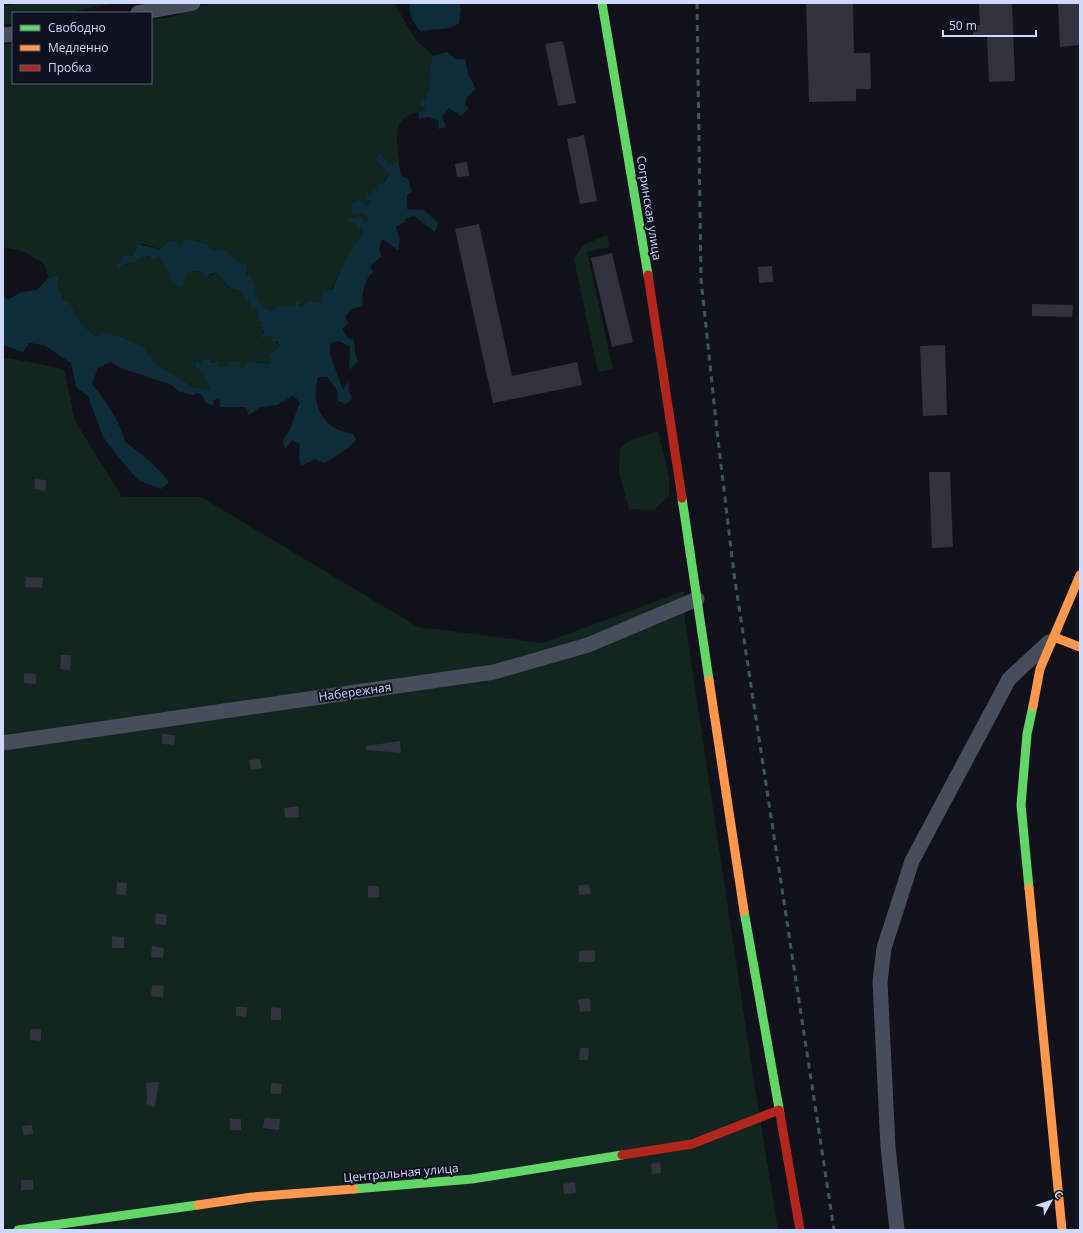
<svg xmlns="http://www.w3.org/2000/svg" width="1083" height="1233" font-family="'Open Sans',sans-serif">
<style>
.green{fill:#12251f}
.water{fill:#0f2c39}
.building{fill:#30323d}
.lines{fill:none;stroke-linecap:round;stroke-linejoin:round}
.street{stroke:#484d5b;stroke-width:15}
.fast{stroke:#63d668;stroke-width:9}
.slow{stroke:#ff974d;stroke-width:9}
.jam{stroke:#b3261e;stroke-width:9}
.rail{stroke:#3d5459;stroke-width:3;stroke-dasharray:6 5;stroke-linecap:butt}
.labels{text-anchor:middle;stroke-width:4;stroke-linejoin:round;paint-order:stroke}
.street-label{font-size:12px;fill:#d0d9fb;stroke:#0e111e}
</style>
<rect width="100%" height="100%" fill="#12131a"/>
<g class="green">
<polygon points="15,3 117,3 64,13 13,13 13,23 3,25 3,7"/>
<path d="M212 3H394L415 39 433 56C424 73 437 90 419 105L426 110C400 115 394 124 398 151 398 156 400 159 399 164L395 162 393 165H380L389 174 378 191 366 198 371 202 365 205 364 213 368 218 365 223 348 221 355 224 364 233C346 253 339 280 323 303L309 301 303 307 299 304 300 302 295 300V305L293 307H278L270 312C256 303 247 282 247 265L210 249 208 244 190 239 183 240 182 244 177 246 168 242 160 249 144 244 136 245 137 249 132 256H123L124 266 133 261 136 262 140 258 149 256 150 260 158 256C168 265 173 277 181 287L188 272 198 271 203 273 204 278 217 273C224 280 228 291 239 291L256 308 259 318 255 320 261 321 264 339 266 336 272 337 280 346 269 355 271 362 268 364 258 362H245L243 369 229 363V366L218 367 216 361 210 362V358L204 366V369L197 360 194 364 197 369 203 372 209 390 195 388 154 362 143 346 121 337 103 332 97 337 81 324 70 303 63 299 58 286V275L48 278 45 265 23 251 3 247V45L13 43V83H151V20L176 16 187 9Z"/>
<polygon points="607,235 610,247 587,252 613,369 598,372 574,259 583,245"/>
<polygon points="9,358 64,369 75,421 122,497 201,497 418,627 543,643 684,591 685,621 751,1062 778,1230 3,1230 3,359"/>
<polygon points="658,431 669,477 669,496 654,510 629,509 619,472 620,448 631,440"/>
</g>
<g class="water">
<path d="M410 3H459L461 8 459 23C450 31 433 28 421 32 413 22 408 16 410 3Z"/>
<path d="M447 52 455 59H465L468 74 476 89 467 97 465 105 469 108 461 116 449 108 442 116 446 127 438 129 439 121 428 117 419 119 418 112 426 110 419 105C437 89 424 73 433 56Z"/>
<path d="M380 154 385 158 387 165H393L395 162 399 164 401 176 408 179 412 192 407 195V209L424 210 438 223 435 232 414 216 405 219V222L396 227 400 240 398 250 382 239 379 250 382 256 370 266 373 272C364 280 361 295 363 306L351 309 345 317 348 323 342 329 348 338 354 340 355 354 358 361 349 370 350 347 339 341 330 343V354L343 390 349 381 348 390 352 398 346 404 338 401 337 390 327 377H318C310 405 323 430 353 434L356 440 348 448 325 463 315 459 301 466 299 457 300 444 292 440 285 449 283 441 291 427 300 402 293 396 277 405 260 407 249 415 245 407H220V399L214 400 213 406 205 402 202 395 197 393 193 395 178 391 172 385 121 368 111 362 98 368 92 384C106 402 120 420 125 442 142 454 157 466 169 482L161 489 138 480 120 459 103 437 88 396 76 387 71 363 44 345 29 343 23 352 3 345V296L7 300 22 292 37 290 48 278 58 275V286L63 299 70 303 81 324 97 337 103 332 121 337 143 346 154 362 195 388 209 389 203 372 197 369 194 364 198 360 203 368 201 363 203 360 211 358 210 361 213 363 219 359 218 367 229 366 228 361H240V367L243 369 245 361 268 364 271 362 269 355 280 346 277 341H272V337L266 336 264 339 261 336 264 332 260 325 261 321H255L259 318 256 308 249 307 250 303 239 291C228 290 224 280 217 273L210 274 208 277 204 278 203 273 198 271 188 272 182 288 171 282C170 271 166 264 158 256L151 260 149 256 140 258 136 262 126 264 119 269 117 266 123 255 132 256 137 249 136 244 160 249 168 242H177V245L182 244 183 240 190 239 208 244 210 249 218 251 221 248 231 255V258L247 265V274C259 285 251 300 270 311L278 307H293L295 305V300L300 302 299 305 302 307 309 301 323 303 321 292 333 289C341 269 349 249 364 233L355 224 348 221 349 219 361 217 365 223 368 218 364 214 353 213 350 205 359 200 365 205 371 202 365 198 374 190 378 191V184L385 182 389 174 375 159Z"/>
</g>
<g class="building">
<polygon points="806,3 853,3 854,53 870,53 871,89 856,89 856,101 809,102"/>
<polygon points="979,3 1012,3 1015,81 989,82 987,37 973,37 973,25 980,25"/>
<polygon points="1058,3 1080,3 1080,45 1060,47"/>
<polygon points="563,41 576,103 558,106 545,44"/>
<polygon points="584,135 597,201 580,204 567,139"/>
<polygon points="467,162 469,176 457,177 455,164"/>
<polygon points="479,224 512,376 577,362 582,385 493,403 455,229"/>
<polygon points="612,253 633,342 612,347 591,258"/>
<polygon points="772,266 773,282 759,283 758,267"/>
<polygon points="1032,304 1073,305 1072,317 1032,316"/>
<polygon points="945,345 947,415 923,416 920,346"/>
<polygon points="929,472 950,472 953,547 932,548"/>
<polygon points="35,479 46,480 45,491 34,489"/>
<polygon points="26,577 43,578 42,588 25,587"/>
<polygon points="61,655 71,655 70,670 60,669"/>
<polygon points="24,673 36,674 36,684 24,683"/>
<polygon points="162,734 175,735 174,745 162,744"/>
<polygon points="400,741 401,753 366,750 366,746"/>
<polygon points="260,759 262,768 251,770 249,760"/>
<polygon points="298,806 299,817 285,818 284,808"/>
<polygon points="117,882 127,883 126,895 116,894"/>
<polygon points="589,884 591,894 579,895 578,886"/>
<polygon points="368,886 379,886 379,897 368,898"/>
<polygon points="156,913 167,915 166,925 155,924"/>
<polygon points="112,936 124,937 124,948 112,948"/>
<polygon points="152,946 164,948 163,958 151,957"/>
<polygon points="595,950 595,962 579,962 579,951"/>
<polygon points="152,985 164,986 163,997 151,996"/>
<polygon points="590,998 591,1011 580,1012 578,1000"/>
<polygon points="236,1007 247,1007 246,1017 236,1016"/>
<polygon points="271,1007 281,1008 281,1020 271,1020"/>
<polygon points="30,1029 41,1029 41,1041 30,1040"/>
<polygon points="580,1048 589,1048 588,1060 579,1060"/>
<polygon points="159,1082 155,1107 146,1105 147,1097 146,1083"/>
<polygon points="271,1083 282,1084 281,1094 271,1094"/>
<polygon points="265,1118 280,1119 279,1130 263,1128"/>
<rect x="230" y="1119" width="11" height="11"/>
<polygon points="32,1125 33,1134 23,1135 22,1126"/>
<polygon points="660,1162 661,1173 652,1174 651,1164"/>
<rect x="21" y="1180" width="12" height="10"/>
<polygon points="575,1182 576,1193 564,1194 563,1184"/>
</g>
<g class="lines">
<g class="street">
<polyline points="138,13 193,3"/>
<polyline points="3,35 13,34"/>
<polyline points="3,743 494,672 588,645 697,599"/>
<polyline points="897,1230 888,1147 880,982 884,948 912,861 1009,679 1049,642"/>
</g>
<g class="fast">
<polyline points="602,3 648,275"/>
<polyline points="682,498 709,680"/>
<polyline points="1029,888 1021,805 1027,734 1033,706"/>
<polyline points="744,911 780,1114"/>
<polyline points="354,1189 472,1179 622,1155"/>
<polyline points="18,1230 198,1205"/>
</g>
<g class="slow">
<polyline points="1054,637 1080,647"/>
<polyline points="709,680 744,911"/>
<polyline points="1033,706 1040,669 1080,575"/>
<polyline points="1029,888 1062,1230"/>
<polyline points="198,1205 252,1197 354,1189"/>
</g>
<g class="jam">
<polyline points="648,275 682,498"/>
<polyline points="780,1114 800,1230"/>
<polyline points="622,1155 692,1144 779,1110"/>
</g>
<polyline class="rail" points="697,3 701,279 717,431 734,574 834,1230"/>
</g>
<g class="labels">
<g class="street-label">
<text transform="translate(649 208) rotate(81)" y="4">Согринская улица</text>
<text transform="translate(355 692) rotate(-8)" y="4">Набережная</text>
<text transform="translate(401 1173) rotate(-5)" y="4">Центральная улица</text>
</g>
</g>
<rect width="1083" height="1233" fill="none" stroke="#d0d9fb" stroke-width="8"/>
<rect x="12" y="12" width="140" height="72" fill="#0e111e" stroke="#5c6176"/>
<rect x="20" y="25" width="20" height="6" fill="#63d668" stroke="#5c6176"/>
<text x="48" y="32" font-size="12" fill="#d0d9fb">Свободно</text>
<rect x="20" y="45" width="20" height="6" fill="#ff974d" stroke="#5c6176"/>
<text x="48" y="52" font-size="12" fill="#d0d9fb">Медленно</text>
<rect x="20" y="65" width="20" height="6" fill="#b3261e" stroke="#5c6176"/>
<text x="48" y="72" font-size="12" fill="#d0d9fb">Пробка</text>
<g transform="translate(1051 1201) rotate(50)" stroke="#0e111e" stroke-width="3" paint-order="stroke">
<path d="M0-3L7 15L0 10L-7 15Z" fill="#d0d9fb"/>
<text y="-6" font-size="11" font-weight="bold" text-anchor="middle" fill="#d0d9fb">С</text>
</g>
<path d="M943 30v6h93v-6" fill="none" stroke="#d0d9fb" stroke-width="2"/>
<text x="949" y="30" font-size="12" fill="#d0d9fb" stroke="#0e111e" stroke-width="3" paint-order="stroke">50 m</text>
</svg>
